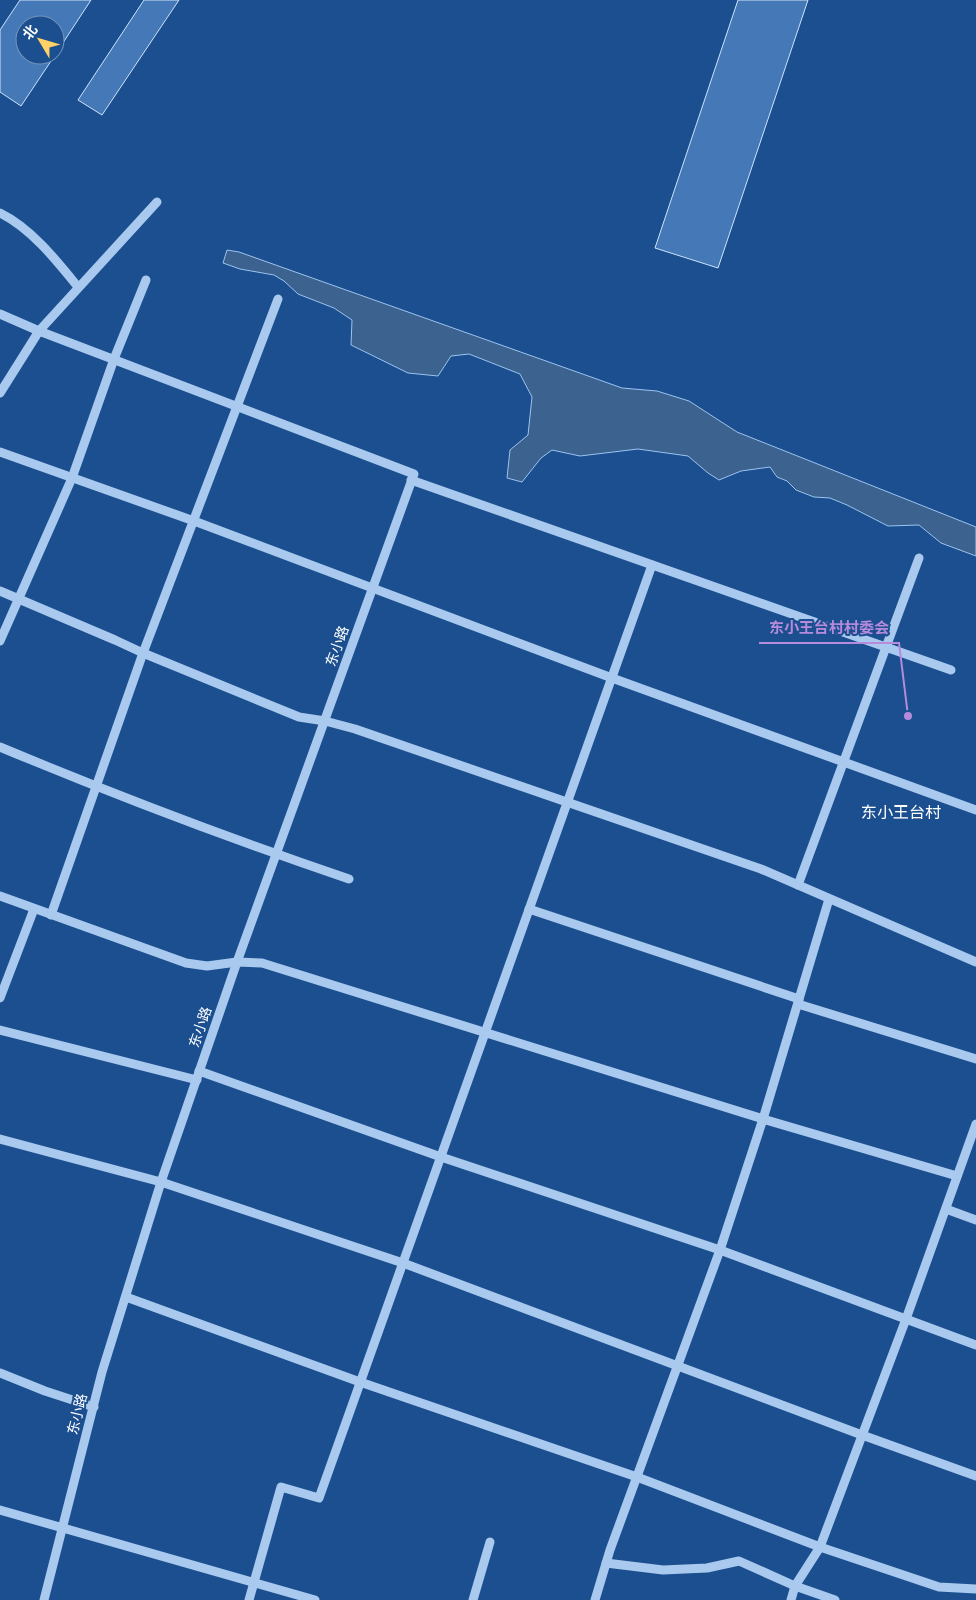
<svg xmlns="http://www.w3.org/2000/svg" width="976" height="1600" font-family="Signika,'Noto Sans SC',sans-serif">
<style>
.water{fill:#3c6290;stroke:#9cc4f0}
.building{fill:#4478b7;stroke:#cfe3fa}
.lines{fill:none;stroke-linecap:round;stroke-linejoin:round}
.minor{stroke:#a9c9ee;stroke-width:9}
.labels{text-anchor:middle;stroke-width:4;stroke-linejoin:round;paint-order:stroke}
.street-label{font-size:14px;fill:#fff;stroke:#1b4f8f}
.quarter-label{font-size:16px;fill:#fff;stroke:#1b4f8f}
.leader{fill:none;stroke:#b68bdc;stroke-width:2}
.callout-dot{fill:#b68bdc;stroke:#1b4f8f;stroke-width:2}
.callout-label{font-size:15px;text-anchor:middle;font-weight:bold;fill:#b68bdc;stroke:#1b4f8f;stroke-width:4;stroke-linejoin:round;paint-order:stroke}
</style>
<rect width="100%" height="100%" fill="#1b4f8f"/>
<polygon class="water" points="227,250 239,252 622,388 657,391 689,401 737,432 976,527 976,556 941,543 919,525 888,526 847,505 830,498 814,497 796,490 787,481 777,477 770,467 741,471 719,480 708,473 688,456 638,449 580,456 552,450 541,458 522,482 507,478 510,450 528,435 532,397 520,374 469,354 451,356 438,376 408,373 351,345 352,320 334,308 298,294 284,281 274,275 240,269 223,263"/>
<g class="building">
<polygon points="20,0 91,0 55,55 55,25 25,25 25,55 55,55 21,106 0,92 0,30"/>
<polygon points="144,0 179,0 102,115 78,100"/>
<polygon points="738,0 808,0 718,268 655,248"/>
</g>
<g class="lines">
<g class="minor">
<path d="M0 213C31 228 57 261 78 287"/>
<polyline points="0,314 39,331 414,474 237,962 161,1182 102,1372 44,1600"/>
<polyline points="0,393 39,331 157,202"/>
<polyline points="0,452 194,521 612,678 976,810"/>
<polyline points="411,480 951,670"/>
<polyline points="0,591 115,640 143,653 299,717 325,721 355,729 761,869 976,962"/>
<polyline points="0,641 72,478 114,359 146,280"/>
<path d="M0 747C115 795 231 839 349 879"/>
<polyline points="798,885 919,558"/>
<polyline points="0,896 186,963 207,966 237,962 262,963 763,1119 957,1176"/>
<polyline points="529,909 799,999"/>
<polyline points="51,915 143,653 278,299"/>
<polyline points="0,998 34,909"/>
<polyline points="798,1004 976,1059"/>
<polyline points="0,1030 197,1080"/>
<polyline points="199,1071 441,1157 720,1250 976,1345"/>
<polyline points="0,1139 161,1182 403,1263 862,1435 976,1476"/>
<polyline points="946,1209 976,1220"/>
<polyline points="126,1297 360,1382 637,1477 820,1547 939,1587 976,1589"/>
<polyline points="0,1373 45,1391 94,1407"/>
<polyline points="0,1510 315,1600"/>
<polyline points="606,1563 663,1570 707,1568 739,1561 795,1586 835,1600"/>
<polyline points="249,1600 281,1487 319,1498 652,565"/>
<polyline points="473,1600 490,1542"/>
<polyline points="595,1600 610,1550 720,1250 763,1119 829,899"/>
<polyline points="791,1600 795,1586 820,1547 906,1319 976,1124"/>
</g>
</g>
<g class="labels">
<g class="street-label">
<text transform="translate(337 646) rotate(-70)" y="5">东小路</text>
<text transform="translate(200 1027) rotate(-71)" y="5">东小路</text>
<text transform="translate(77 1414) rotate(-76)" y="5">东小路</text>
</g>
<g class="quarter-label">
<text x="901" y="818">东小王台村</text>
</g>
</g>
<path class="leader" d="M908 716L899 643H759"/>
<circle class="callout-dot" cx="908" cy="716" r="5"/>
<g class="callout-label">
<text x="829" y="633">东小王台村村委会</text>
</g>
<g transform="translate(40 40) rotate(308)"><circle r="24" fill="#1b4f8f" stroke="#7695bc"/>
<path d="M0-4L9 19L0 12L-9 19Z" fill="#ffd166"/>
<text y="-8" font-size="14" font-weight="bold" text-anchor="middle" fill="#ffffff">北</text>
</g>
</svg>
